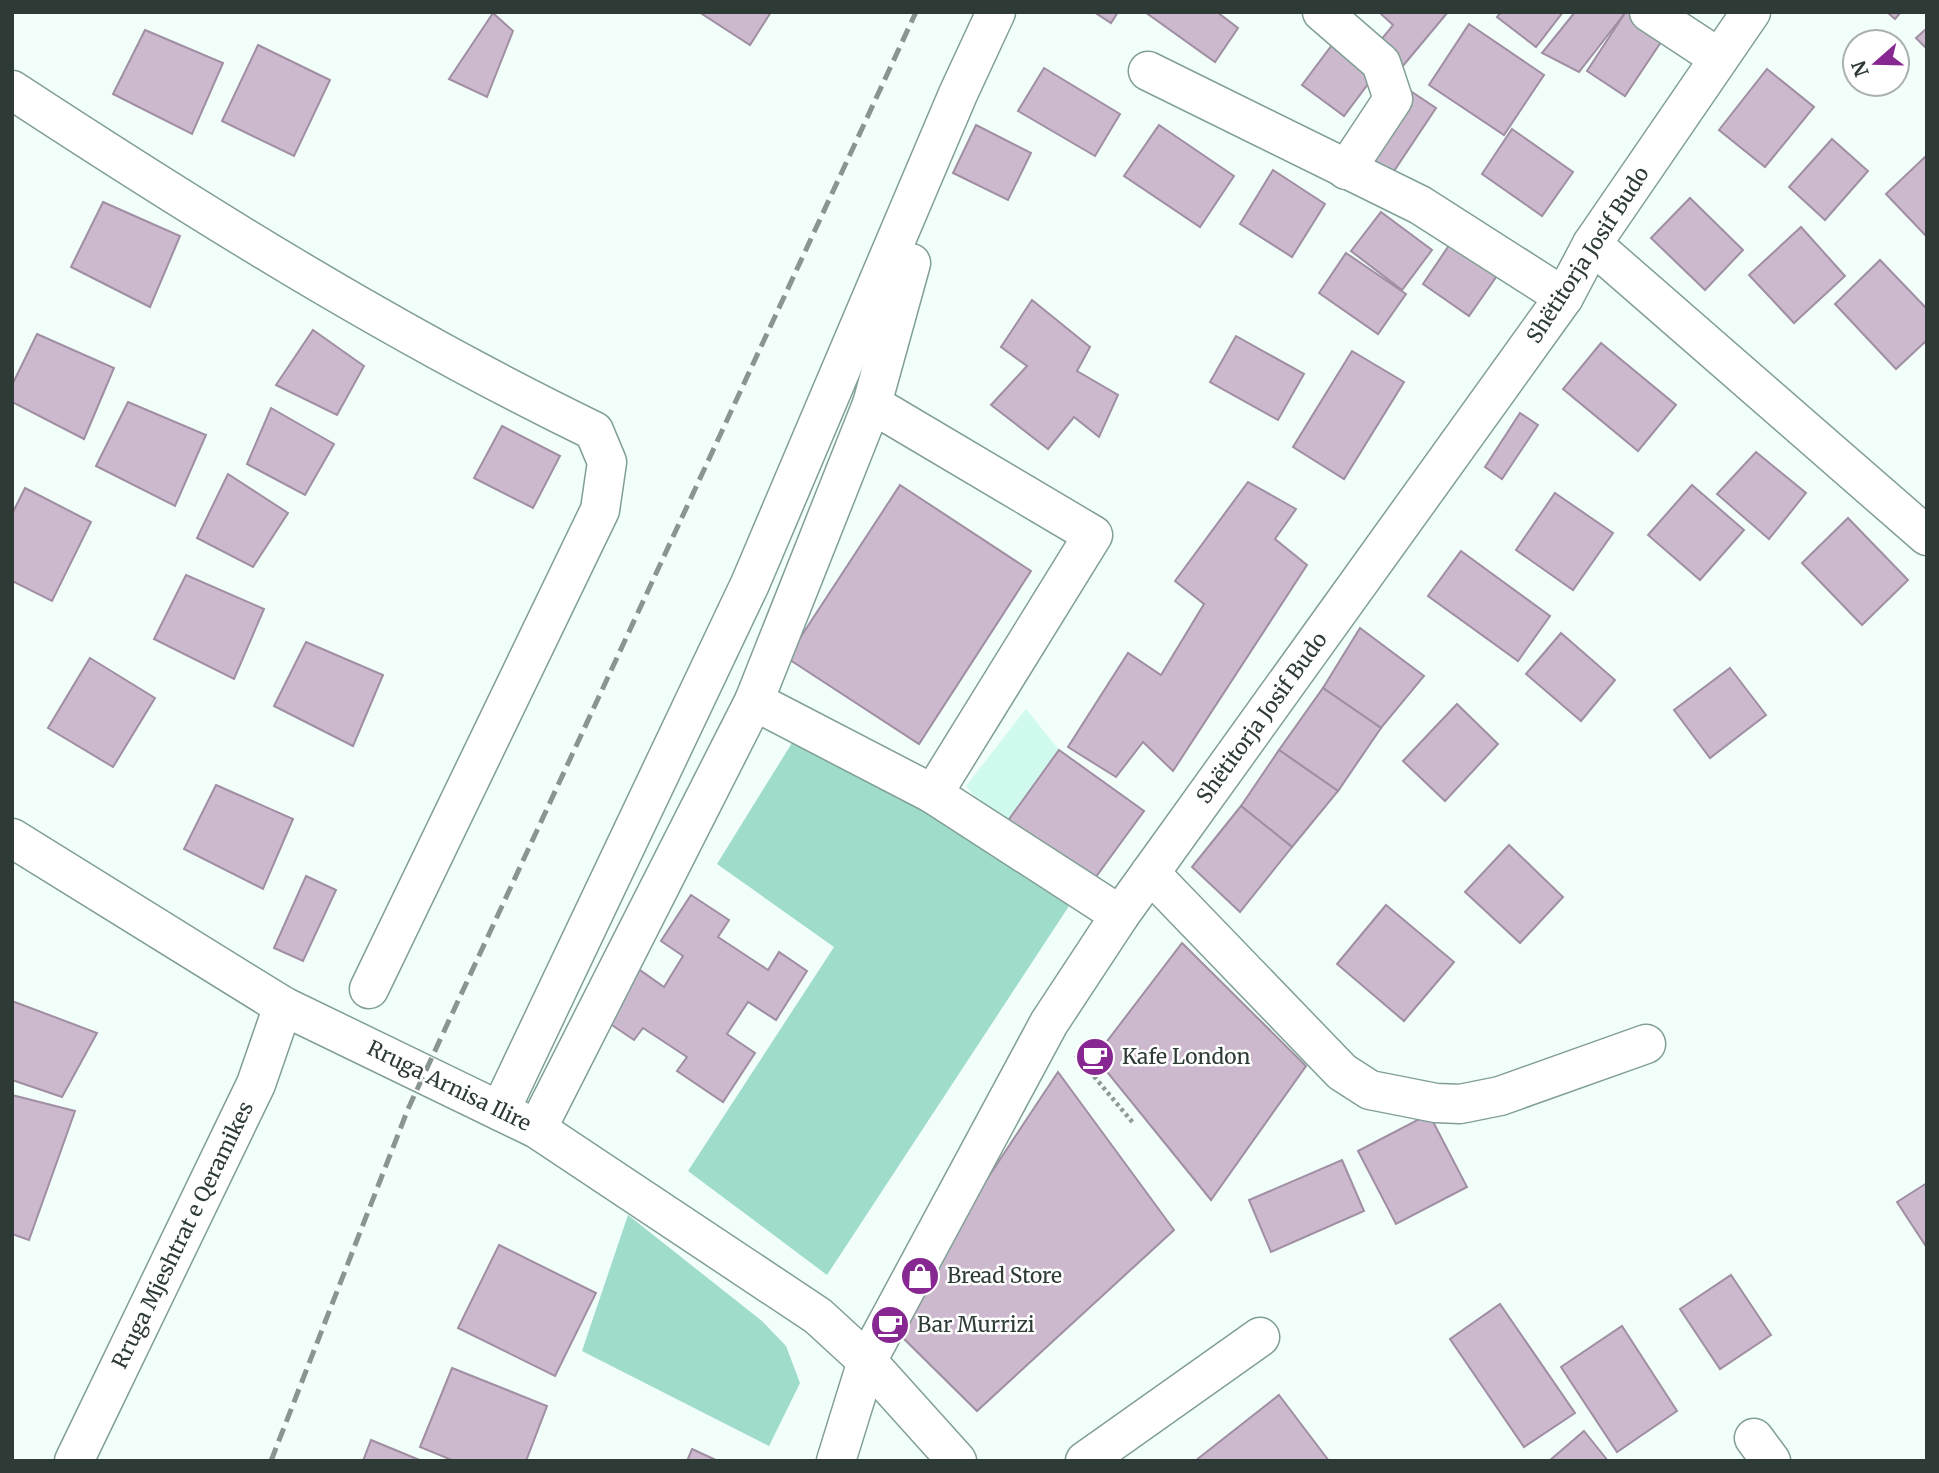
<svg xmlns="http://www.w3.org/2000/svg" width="1939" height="1473" font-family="Merriweather,serif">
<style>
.built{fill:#d0faee}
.green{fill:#9fdccb}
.building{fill:#ccb9ce;stroke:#a08ea2;stroke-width:2}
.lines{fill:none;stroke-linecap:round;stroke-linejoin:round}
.minor-casing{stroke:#819f96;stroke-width:41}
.major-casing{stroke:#819f96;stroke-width:41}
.path{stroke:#8d9a96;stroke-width:4.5;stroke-dasharray:3.5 3.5;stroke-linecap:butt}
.minor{stroke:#fff;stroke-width:38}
.major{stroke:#fff;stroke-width:38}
.rail{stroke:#889591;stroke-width:5;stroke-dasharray:14 7;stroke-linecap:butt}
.labels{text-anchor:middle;stroke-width:5;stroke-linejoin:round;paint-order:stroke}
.street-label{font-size:21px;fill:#2d3a36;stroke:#fff}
.poi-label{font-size:21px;fill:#2d3a36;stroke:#fff;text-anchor:start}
</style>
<rect width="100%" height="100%" fill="#f1fefa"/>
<polygon class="built" points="1026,709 1059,750 1144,811 1087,889 1002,829 966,786"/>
<g class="green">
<polygon points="800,730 1069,906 827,1275 688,1171 834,947 717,864"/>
<polygon points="628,1215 762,1321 786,1346 800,1383 769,1446 582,1351"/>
</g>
<g class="building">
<polygon points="699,12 771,12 750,45"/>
<polygon points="1094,12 1118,12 1111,23"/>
<polygon points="1145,12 1217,12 1238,28 1215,62"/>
<polygon points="1379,12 1448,12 1402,67 1377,45 1393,25"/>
<polygon points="1501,12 1563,12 1536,47 1497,17"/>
<polygon points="1575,12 1625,13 1579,72 1542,53"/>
<polygon points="1649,12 1671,27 1625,96 1587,71 1625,13"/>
<polygon points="1887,12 1901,12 1895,19"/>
<polygon points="493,13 513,31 487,97 449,79"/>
<polygon points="1469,24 1544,75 1504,135 1429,85"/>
<polygon points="1927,28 1927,49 1916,38"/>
<polygon points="145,30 223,63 192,134 113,94"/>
<polygon points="1335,41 1377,72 1344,116 1302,85"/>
<polygon points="258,45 330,80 294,156 222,121"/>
<polygon points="1044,68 1120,114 1095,156 1018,111"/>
<polygon points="1767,69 1814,107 1765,167 1719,130"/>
<polygon points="1412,92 1436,108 1390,177 1366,160"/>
<polygon points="976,125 1031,153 1008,200 953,173"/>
<polygon points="1159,125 1234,176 1200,227 1124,176"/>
<polygon points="1512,129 1573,172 1542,216 1482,174"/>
<polygon points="1832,139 1868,171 1825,220 1789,187"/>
<polygon points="1927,155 1927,237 1886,194"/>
<polygon points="1273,170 1325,204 1292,257 1240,224"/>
<polygon points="1690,198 1743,250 1705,290 1651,238"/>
<polygon points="103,202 180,236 150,307 71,267"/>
<polygon points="1381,212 1432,250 1402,290 1351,251"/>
<polygon points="1801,227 1845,276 1794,323 1749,275"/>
<polygon points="1454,238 1501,270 1469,316 1423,284"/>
<polygon points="1346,253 1406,294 1378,334 1319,293"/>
<polygon points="1880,260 1927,309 1927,340 1896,369 1835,304"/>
<polygon points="1032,300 1090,347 1077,371 1118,395 1099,437 1074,417 1048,449 991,405 1027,366 1001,347"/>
<polygon points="313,330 364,366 337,415 276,385"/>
<polygon points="37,334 114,368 84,439 12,402 12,385"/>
<polygon points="1236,336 1304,374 1278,420 1210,382"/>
<polygon points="1601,343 1676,405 1638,451 1563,389"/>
<polygon points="1352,351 1404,382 1344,479 1293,447"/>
<polygon points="128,402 206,435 175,506 96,466"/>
<polygon points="271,408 334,444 305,495 247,464"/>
<polygon points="1520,413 1538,425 1502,479 1485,467"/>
<polygon points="502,426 560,456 533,508 474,478"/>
<polygon points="1756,452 1806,493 1769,539 1717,494"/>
<polygon points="228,474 288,513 253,567 197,538"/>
<polygon points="1248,482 1296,509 1275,539 1307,565 1173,771 1143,742 1116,777 1068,747 1128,653 1161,675 1204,604 1175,581"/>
<polygon points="900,485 1031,571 919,744 787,658"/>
<polygon points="1692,485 1744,530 1700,580 1648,535"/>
<polygon points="25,488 91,522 52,601 12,581 12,514"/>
<polygon points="1555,493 1613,533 1573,590 1516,550"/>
<polygon points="1848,518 1908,580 1862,625 1802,563"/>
<polygon points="1461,551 1550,616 1518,661 1428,596"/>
<polygon points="186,575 264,609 234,679 154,639"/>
<polygon points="1360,628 1424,676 1381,728 1323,688"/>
<polygon points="1561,633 1615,680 1581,721 1526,674"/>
<polygon points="306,642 383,675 353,746 274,706"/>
<polygon points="90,658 155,698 113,767 48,728"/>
<polygon points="1730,668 1766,715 1710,758 1674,710"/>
<polygon points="1323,688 1381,728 1338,791 1279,750"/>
<polygon points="1457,704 1498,744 1445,801 1403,761"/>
<polygon points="1059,750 1144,811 1087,889 1002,829"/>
<polygon points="1279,750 1338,791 1292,847 1241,806"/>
<polygon points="216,785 293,819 263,889 184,849"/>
<polygon points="1241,806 1292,847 1240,912 1192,867"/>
<polygon points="1509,845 1563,897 1520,943 1465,892"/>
<polygon points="306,876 336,890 303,961 274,948"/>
<polygon points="691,895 729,920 718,937 768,970 779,952 807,971 776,1020 748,1002 727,1034 755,1053 723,1102 677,1071 687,1057 643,1028 634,1040 603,1019 637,968 664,987 683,956 661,941"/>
<polygon points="1386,905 1454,962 1404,1021 1337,964"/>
<polygon points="1182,943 1306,1066 1211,1200 1095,1057"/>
<polygon points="12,1001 97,1033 62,1097 12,1080"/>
<polygon points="1058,1072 1174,1230 977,1411 890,1325"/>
<polygon points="12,1095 75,1111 29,1240 12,1234"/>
<polygon points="1429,1114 1467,1187 1396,1224 1358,1151"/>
<polygon points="1342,1160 1364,1211 1271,1252 1249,1200"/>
<polygon points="1927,1183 1927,1248 1897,1202"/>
<polygon points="499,1245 596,1293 555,1376 458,1328"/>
<polygon points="1731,1275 1771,1335 1720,1369 1680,1309"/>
<polygon points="1500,1304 1575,1413 1524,1447 1450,1339"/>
<polygon points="1622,1326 1677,1411 1617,1452 1561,1367"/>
<polygon points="452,1368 547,1406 526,1461 454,1461 420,1447"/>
<polygon points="1279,1395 1329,1461 1195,1461"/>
<polygon points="1584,1431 1608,1461 1549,1461"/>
<polygon points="371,1440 422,1461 363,1461"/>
<polygon points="692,1449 718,1461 687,1461"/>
</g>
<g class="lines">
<defs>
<g id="minor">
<polyline points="1322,12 1381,63 1393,99 1346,170"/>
<polyline points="1649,12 1719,58"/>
<polyline points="1148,71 1420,205 1564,297"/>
<path d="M12 90C200 213 392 333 594 431L607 462 600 510 369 989"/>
<polyline points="1592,244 1927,536"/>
<polyline points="911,263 872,404 1093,535 933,794"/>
<polyline points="872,404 754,701 933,794 1120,915"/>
<polyline points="12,838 283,1006 537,1129 818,1316 867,1361 957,1461"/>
<polyline points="1150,873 1342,1072 1370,1090 1436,1103 1460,1104 1500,1096 1646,1044"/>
<polyline points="500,1111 750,584 958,94 996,12"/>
<polyline points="537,1129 754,701"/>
<polyline points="1754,1438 1771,1461"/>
<polyline points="74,1461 256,1084 283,1006"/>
<polyline points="1085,1461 1260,1337"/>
</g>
<polyline id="major" points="836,1461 867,1361 1049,1023 1120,915 1564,297 1592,244 1751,12"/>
</defs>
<use href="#minor" class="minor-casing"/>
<use href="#major" class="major-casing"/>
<polyline class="path" points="1076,1055 1134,1124"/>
<use href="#minor" class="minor"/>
<use href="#major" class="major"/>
<polyline class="rail" points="271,1461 408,1109 916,12"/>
</g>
<defs>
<symbol id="cafe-disc" viewBox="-11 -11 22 22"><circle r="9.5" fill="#872892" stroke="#fff"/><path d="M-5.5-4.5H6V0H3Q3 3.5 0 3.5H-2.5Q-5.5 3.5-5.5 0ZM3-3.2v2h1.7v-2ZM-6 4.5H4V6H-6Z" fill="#fff"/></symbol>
<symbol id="shop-disc" viewBox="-11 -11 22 22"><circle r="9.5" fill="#872892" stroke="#fff"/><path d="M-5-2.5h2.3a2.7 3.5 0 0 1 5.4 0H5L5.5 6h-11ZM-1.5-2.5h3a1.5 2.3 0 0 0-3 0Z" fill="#fff"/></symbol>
</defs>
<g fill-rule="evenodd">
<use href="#cafe-disc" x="1073" y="1035" width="44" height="44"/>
<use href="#shop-disc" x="898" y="1254" width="44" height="44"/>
<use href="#cafe-disc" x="868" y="1303" width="44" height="44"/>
</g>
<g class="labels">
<g class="street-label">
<text transform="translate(1588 255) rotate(-57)" y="7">Shëtitorja Josif Budo</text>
<text transform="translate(1262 718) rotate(-54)" y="7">Shëtitorja Josif Budo</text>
<text transform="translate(449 1086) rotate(26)" y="7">Rruga Arnisa Ilire</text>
<text transform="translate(183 1235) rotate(-64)" y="7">Rruga Mjeshtrat e Qeramikes</text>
</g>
<g class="poi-label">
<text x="1122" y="1064">Kafe London</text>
<text x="947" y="1283">Bread Store</text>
<text x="917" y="1332">Bar Murrizi</text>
</g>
</g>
<rect width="1939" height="1473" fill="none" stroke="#2d3a36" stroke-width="28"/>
<g transform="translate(1876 63) rotate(250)"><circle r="33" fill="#ffffff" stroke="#abb0af" stroke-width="2"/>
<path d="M0-5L12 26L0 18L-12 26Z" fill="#872892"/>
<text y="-10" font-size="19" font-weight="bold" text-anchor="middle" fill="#2d3a36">N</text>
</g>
</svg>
